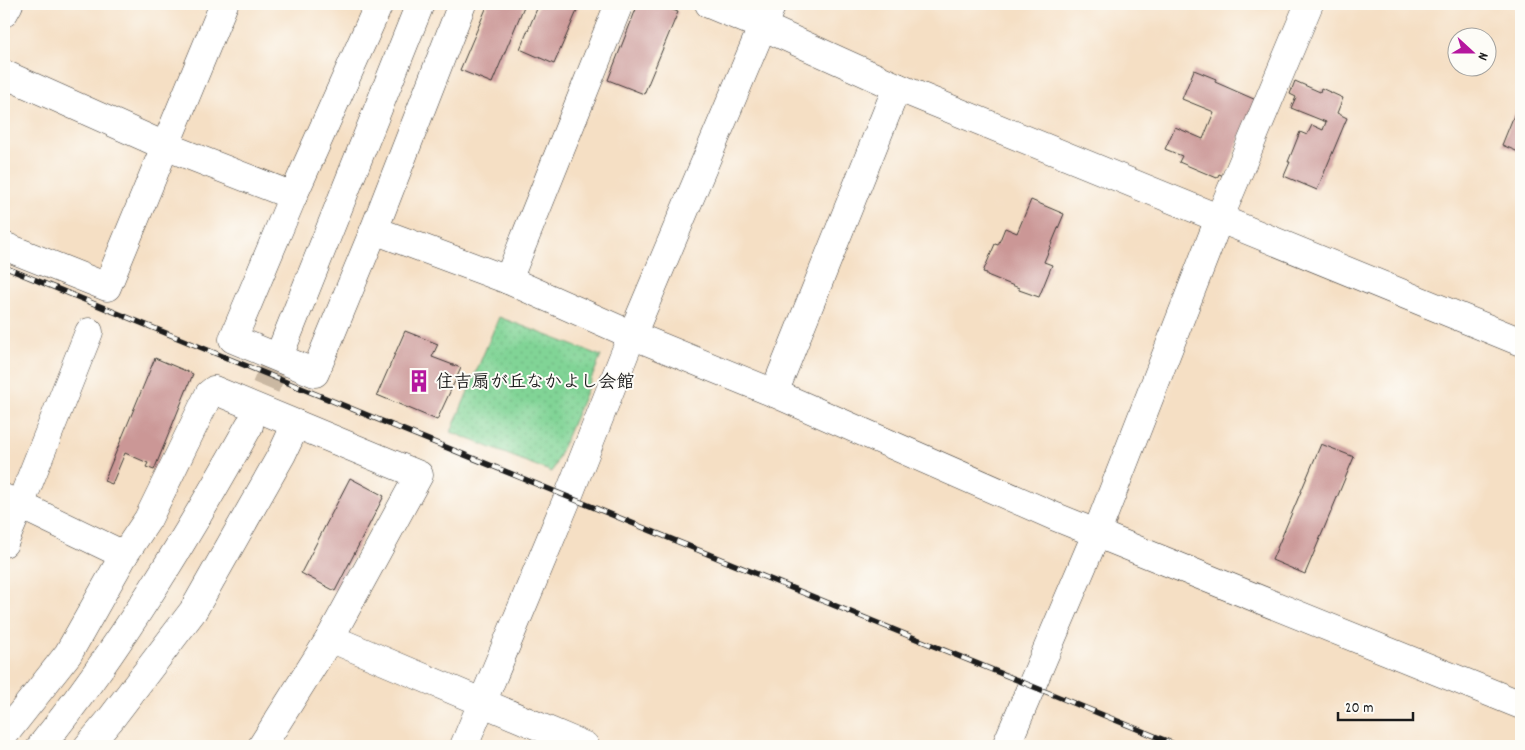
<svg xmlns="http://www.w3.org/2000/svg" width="1525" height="750" font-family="Dekko,'Klee One',sans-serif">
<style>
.grass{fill:url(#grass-dots);stroke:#4e7859}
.building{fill:#cb9796}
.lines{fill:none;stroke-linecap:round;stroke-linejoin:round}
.minor-tunnel{stroke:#cab8a2;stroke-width:28;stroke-dasharray:28 14;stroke-linecap:butt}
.minor-casing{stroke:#3d3935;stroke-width:29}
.minor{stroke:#fff;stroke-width:28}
.rail-casing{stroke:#1c1c1c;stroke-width:5.5}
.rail{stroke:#fdfcf7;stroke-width:4;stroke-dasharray:11;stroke-linecap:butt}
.labels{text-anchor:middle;stroke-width:4;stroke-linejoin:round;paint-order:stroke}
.poi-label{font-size:18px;font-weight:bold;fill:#1c1c1c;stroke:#fdfcf7;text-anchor:start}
</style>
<defs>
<pattern id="grass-dots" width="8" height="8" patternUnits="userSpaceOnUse" patternTransform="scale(1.25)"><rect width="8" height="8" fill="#81d496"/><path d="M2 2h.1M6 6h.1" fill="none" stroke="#6fb581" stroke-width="1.8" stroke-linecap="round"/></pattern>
</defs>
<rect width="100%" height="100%" fill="#fdfcf7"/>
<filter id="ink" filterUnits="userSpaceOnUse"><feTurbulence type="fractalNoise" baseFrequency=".02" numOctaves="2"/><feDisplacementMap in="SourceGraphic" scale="10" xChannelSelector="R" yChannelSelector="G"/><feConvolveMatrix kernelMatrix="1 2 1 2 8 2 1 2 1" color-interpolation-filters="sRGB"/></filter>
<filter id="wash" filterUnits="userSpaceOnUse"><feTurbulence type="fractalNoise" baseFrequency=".0096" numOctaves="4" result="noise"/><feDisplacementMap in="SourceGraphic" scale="20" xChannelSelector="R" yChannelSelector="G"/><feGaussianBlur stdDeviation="1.12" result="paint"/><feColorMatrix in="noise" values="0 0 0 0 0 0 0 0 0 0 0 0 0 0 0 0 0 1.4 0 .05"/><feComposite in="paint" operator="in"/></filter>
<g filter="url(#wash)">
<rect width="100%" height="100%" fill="#f5dfc4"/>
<polygon class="grass" points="499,317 601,356 552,472 451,432"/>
<g id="blocks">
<g class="building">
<polygon points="488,4 525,4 492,83 460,70"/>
<polygon points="539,4 580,4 554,64 520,49"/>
<polygon points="638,4 657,4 678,12 644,94 608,80"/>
<polygon points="1194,70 1216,79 1215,82 1256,100 1224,176 1219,174 1217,178 1179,162 1182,156 1165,149 1175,127 1203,139 1214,112 1182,99"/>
<polygon points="1295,81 1320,92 1321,88 1343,98 1337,113 1347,118 1317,190 1284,176 1290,162 1288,162 1300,132 1307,135 1312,125 1323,130 1326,122 1291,108 1296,97 1290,94"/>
<polygon points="1521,98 1521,153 1502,145"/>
<polygon points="1031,200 1064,214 1044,262 1052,265 1039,297 1019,290 1019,288 987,275 987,273 983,272 995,244 998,245 1005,228 1017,233"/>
<polygon points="405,331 438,344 432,357 461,368 437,420 377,395"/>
<polygon points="155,358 193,374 154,470 146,467 148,463 125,453 112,484 104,481"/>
<polygon points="1321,444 1354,457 1305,574 1272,560"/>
<polygon points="350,478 384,496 335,591 301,573"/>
</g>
</g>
</g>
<g filter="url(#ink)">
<use href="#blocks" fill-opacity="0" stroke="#3d3935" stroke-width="1"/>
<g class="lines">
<polyline class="minor-tunnel" points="249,426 281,351"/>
<defs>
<g id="minor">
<polyline points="462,4 374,230 508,280 632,335 774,393 1056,517 1521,705"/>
<polyline points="709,4 762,26 897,87 774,393"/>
<polyline points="4,13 9,4"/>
<polyline points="4,74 165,146 293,196 379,4"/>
<polyline points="897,87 1521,342"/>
<polyline points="293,196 233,339 315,373 374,230"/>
<polyline points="4,246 107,287 224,4"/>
<polyline points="508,280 619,4"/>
<polyline points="281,351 420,4"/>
<polyline points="296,424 419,475 330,638 585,746"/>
<polyline points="4,498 20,505 89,332"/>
<polyline points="4,543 20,505 124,555"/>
<polyline points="4,735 68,654 124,555 148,519 209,394 214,390 296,424 282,454 193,611 110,720 88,746"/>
<path d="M41 746C121 647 187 537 249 426"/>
<polyline points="262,746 330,638"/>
<polyline points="464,746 568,497 632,335 772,4"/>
<polyline points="1006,746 1097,532 1219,219 1309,4"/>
</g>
</defs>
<use href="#minor" class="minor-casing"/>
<use href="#minor" class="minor"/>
<defs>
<polyline id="rail" points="4,267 1179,746"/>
</defs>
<use href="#rail" class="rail-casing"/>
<use href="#rail" class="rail"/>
</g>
</g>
<defs>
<symbol id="building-bare" viewBox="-9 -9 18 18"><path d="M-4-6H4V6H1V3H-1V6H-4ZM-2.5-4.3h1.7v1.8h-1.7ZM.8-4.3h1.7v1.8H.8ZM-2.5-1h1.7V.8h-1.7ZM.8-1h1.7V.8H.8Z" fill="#b5179e" stroke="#fdfcf7" stroke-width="2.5" paint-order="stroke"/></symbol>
</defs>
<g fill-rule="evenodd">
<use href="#building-bare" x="403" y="365" width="32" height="32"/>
</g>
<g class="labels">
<g class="poi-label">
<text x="436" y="387">住吉扇が丘なかよし会館</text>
</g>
</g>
<rect width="1525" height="750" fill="none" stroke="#fdfcf7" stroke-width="20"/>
<g transform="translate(1472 52) rotate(111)"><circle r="24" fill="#fdfcf7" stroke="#a3a29f"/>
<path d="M0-4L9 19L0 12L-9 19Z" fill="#b5179e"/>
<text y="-8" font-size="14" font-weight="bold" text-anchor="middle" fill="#1c1c1c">N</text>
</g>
<path d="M1338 712v8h75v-8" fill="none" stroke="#1c1c1c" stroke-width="2.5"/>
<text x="1345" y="712" font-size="15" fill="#1c1c1c" stroke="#fdfcf7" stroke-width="4" paint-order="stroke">20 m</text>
</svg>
